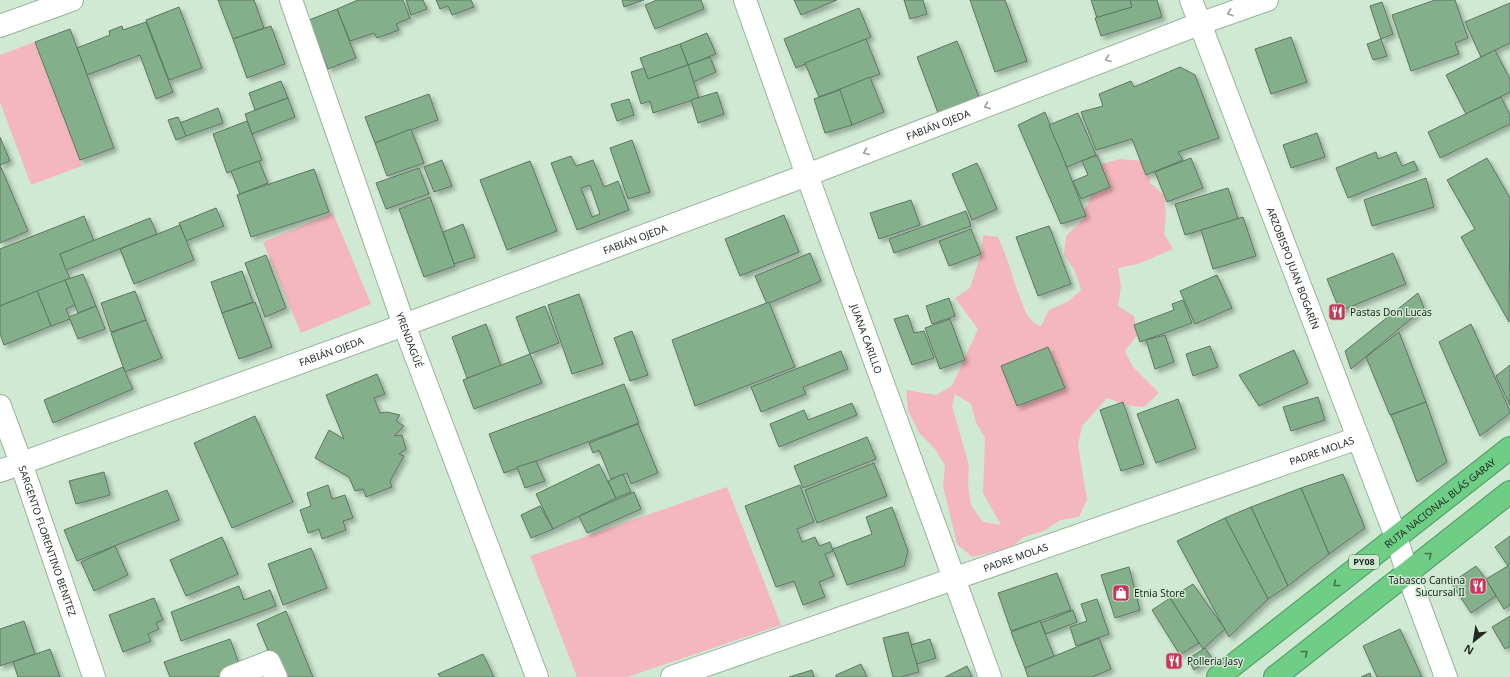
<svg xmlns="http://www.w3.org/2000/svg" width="1510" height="677" font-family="'Noto Sans',sans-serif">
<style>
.green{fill:#f5b7bf;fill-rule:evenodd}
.building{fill:#83b08b;stroke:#5e7662;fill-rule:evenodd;filter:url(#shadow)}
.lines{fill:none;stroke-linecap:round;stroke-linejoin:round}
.minor-casing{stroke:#99b29d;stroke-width:24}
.highway-casing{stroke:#529462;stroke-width:24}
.minor{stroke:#fff;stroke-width:22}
.highway{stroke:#6ece85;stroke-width:22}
.oneway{stroke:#9a9f9b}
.oneway2{stroke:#43734e}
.labels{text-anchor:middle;stroke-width:3;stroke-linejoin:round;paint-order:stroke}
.shield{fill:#cfe9d3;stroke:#546356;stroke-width:1}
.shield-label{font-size:9px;font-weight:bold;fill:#1f2921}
.street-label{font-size:10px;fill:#1f2921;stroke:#cfe9d3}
.poi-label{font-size:10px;fill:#1f2921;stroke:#cfe9d3;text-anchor:start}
</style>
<defs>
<filter id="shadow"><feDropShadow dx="3.5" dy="3.5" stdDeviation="2" flood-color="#0004"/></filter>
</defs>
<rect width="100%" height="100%" fill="#cfe9d3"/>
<g class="green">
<polygon points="35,42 82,166 31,185 0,102 0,55"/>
<path d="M1120 159 1143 161 1148 165 1150 183 1164 195 1166 215 1164 234 1173 249 1138 264 1118 268 1121 287 1118 306 1134 316 1137 335 1125 351 1133 367 1159 393 1144 407 1125 405 1107 398 1082 426 1078 445 1087 500 1079 517 1060 520 1044 531 1024 537 1010 548 972 557 957 544 943 486 945 466 935 449 920 434 908 411 906 390 936 395 952 386 978 329 955 298 970 288 981 254 983 235 998 237C1009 260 1014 285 1024 308 1027 316 1033 324 1041 326L1049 310 1067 302 1081 290 1075 271 1064 255 1066 236 1085 217 1079 219 1089 202 1094 182 1101 164ZM1048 348 1064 388 1017 406 1001 366ZM955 394 971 404 976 422 985 438 983 493 1001 525 983 522 971 505 968 485 969 465 952 406Z"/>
<polygon points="333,213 371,304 301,333 263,242"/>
<polygon points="727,487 781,625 627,677 577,677 530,556"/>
</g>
<g class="building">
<polygon points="218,0 254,0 264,28 233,39"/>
<polygon points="358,0 403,0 410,18 396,24 399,30 377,38 374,33 350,41 337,9"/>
<polygon points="406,0 423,0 427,9 411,15"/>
<polygon points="436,0 471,0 474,7 452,15 448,6 440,9"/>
<polygon points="622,0 644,0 624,7"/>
<polygon points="657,0 701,0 704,9 655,29 645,5"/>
<polygon points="794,0 837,0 801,15"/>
<polygon points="904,0 923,0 927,14 910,19"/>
<polygon points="970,0 1005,0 1027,61 995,72"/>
<polygon points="1091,0 1130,0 1132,7 1097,18"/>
<polygon points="1130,0 1157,0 1162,17 1101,36 1095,18 1132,7"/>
<polygon points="1435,0 1455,0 1468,38 1455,43 1459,54 1411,71 1392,15"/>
<polygon points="1382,2 1393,34 1381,39 1370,6"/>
<polygon points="1510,3 1510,43 1481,57 1465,22"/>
<polygon points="179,7 202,68 169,80 146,20"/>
<polygon points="859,8 871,37 796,68 784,39"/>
<polygon points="337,9 356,58 328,69 309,20"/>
<polygon points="146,22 173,92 156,99 140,55 87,75 77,48 110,35 109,31 122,26 123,30"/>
<polygon points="271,26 285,64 247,78 233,39"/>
<polygon points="70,29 114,148 80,160 35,42"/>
<polygon points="707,33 716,54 688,65 680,44"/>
<polygon points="1291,37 1307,82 1271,94 1255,49"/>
<polygon points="866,39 880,74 819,97 805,63"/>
<polygon points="1381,39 1387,56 1373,60 1367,44"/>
<polygon points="957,41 979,97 938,113 917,57"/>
<polygon points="680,44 688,65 648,79 640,58"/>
<polygon points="1495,50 1510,79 1510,92 1466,114 1446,75"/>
<polygon points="710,57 716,72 693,82 688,65"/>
<polygon points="688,65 699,98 653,113 650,101 641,104 631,72 644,68 648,79"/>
<polygon points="1180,67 1195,75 1219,138 1178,152 1183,160 1146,175 1132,139 1096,150 1081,112 1103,106 1099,94 1131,81 1134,87"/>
<polygon points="870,77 884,112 852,125 838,90"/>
<polygon points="281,81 288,98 255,110 249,93"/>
<polygon points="840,90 852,125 825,133 814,99"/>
<polygon points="717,92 724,114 698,123 691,100"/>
<polygon points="429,94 438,120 375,143 365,117"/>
<polygon points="1501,97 1510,115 1510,124 1440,158 1428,132"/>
<polygon points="288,98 295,117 252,134 245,114"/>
<polygon points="629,99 634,115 617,121 611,104"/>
<polygon points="218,108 223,123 186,136 180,123"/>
<polygon points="1045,112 1086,216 1061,224 1018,125"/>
<polygon points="1078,113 1096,155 1067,167 1049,125"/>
<polygon points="178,117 186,136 176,140 168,120"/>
<polygon points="247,121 262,160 227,173 213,134"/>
<polygon points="411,129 424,163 387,176 375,143"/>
<polygon points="1317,133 1325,157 1291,168 1283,145"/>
<polygon points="0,137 10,161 0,165"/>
<polygon points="632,140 650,192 628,199 610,148"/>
<polygon points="1376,152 1378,159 1396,152 1402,166 1414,161 1418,170 1348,198 1336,168"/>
<polygon points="1097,155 1110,187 1081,199 1073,181 1088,175 1082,161"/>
<path d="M571 156 576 166 593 160 604 187 618 181 629 210 577 230 551 163ZM590 185 600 214 592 217 581 188Z"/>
<polygon points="1191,158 1203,188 1167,202 1155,172"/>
<polygon points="1487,158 1510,198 1509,322 1461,237 1475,229 1447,180"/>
<polygon points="442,160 452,186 434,192 424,167"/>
<polygon points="259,161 268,183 240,194 231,171"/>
<polygon points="530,161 557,231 507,250 480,180"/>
<polygon points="977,163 997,209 972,220 952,174"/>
<polygon points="0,165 28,231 0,243"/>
<polygon points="419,168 429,194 386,209 376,183"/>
<polygon points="314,169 329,212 251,237 237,195"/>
<polygon points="1426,178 1434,207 1372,226 1364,200"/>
<polygon points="1228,188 1238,219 1185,235 1175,204"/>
<polygon points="430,197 455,266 424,277 399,209"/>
<polygon points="911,200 920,225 879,239 870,213"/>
<polygon points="216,208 224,226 186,241 179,223"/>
<polygon points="966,211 971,226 894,253 889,239"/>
<polygon points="784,215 799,252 740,276 725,239"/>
<polygon points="84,216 94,241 60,254 70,279 0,306 0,249"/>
<polygon points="1243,217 1256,256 1213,269 1201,230"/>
<polygon points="150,218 157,234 66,270 60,254"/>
<polygon points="463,224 475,257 454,264 443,232"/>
<polygon points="180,225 194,260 134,284 120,249"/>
<polygon points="1049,226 1071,284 1038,296 1016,237"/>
<polygon points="971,229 981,254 949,266 939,241"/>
<polygon points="810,253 821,281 767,304 755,276"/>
<polygon points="1393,253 1406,284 1340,311 1327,279"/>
<polygon points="266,255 286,308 265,317 245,263"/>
<polygon points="242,271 253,302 222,313 211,282"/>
<polygon points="83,274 96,306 78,313 65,280"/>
<polygon points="1217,275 1232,308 1195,324 1180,291"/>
<polygon points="65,280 75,305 66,309 70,319 51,326 37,291"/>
<polygon points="37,291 51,326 4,345 0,334 0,306"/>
<polygon points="135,291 146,320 111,332 101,303"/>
<polygon points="1418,293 1424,308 1351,369 1345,351"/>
<polygon points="579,294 603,364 572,374 548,305"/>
<polygon points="949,298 955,316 932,324 926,306"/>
<polygon points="1183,300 1192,323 1140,342 1134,325 1174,310 1172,304"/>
<polygon points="255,302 272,347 239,359 222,313"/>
<polygon points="769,302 795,367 695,406 672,340"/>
<polygon points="96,306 105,329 78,339 69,317"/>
<polygon points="545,306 559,343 530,354 516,317"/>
<polygon points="908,315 914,333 924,331 934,358 912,365 894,319"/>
<polygon points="950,319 965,360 940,369 925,328"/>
<polygon points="146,320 162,358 125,372 111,333"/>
<polygon points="486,324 501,366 467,378 452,337"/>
<polygon points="1471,324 1510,411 1510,413 1480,436 1439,342"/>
<polygon points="632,331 648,375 630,381 614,338"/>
<polygon points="1399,332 1426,402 1390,415 1366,357"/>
<polygon points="1165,335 1174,362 1155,369 1146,340"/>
<polygon points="1210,346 1218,367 1193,376 1186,354"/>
<polygon points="1048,347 1065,388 1017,406 1001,366"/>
<polygon points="1294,350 1308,383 1259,406 1239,375"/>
<polygon points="841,351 848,369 803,387 806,394 761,412 751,387"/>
<polygon points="530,354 542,383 474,409 463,380"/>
<polygon points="1510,365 1510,405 1496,376"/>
<polygon points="123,367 133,389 53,423 44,400"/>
<polygon points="377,374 385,394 374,398 380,413 387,412 400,415 396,421 404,426 394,436 402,435 406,449 399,454 404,456 390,481 392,487 366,497 363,489 355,491 349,477 315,458 329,430 344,439 326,395"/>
<polygon points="624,384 639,423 504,473 489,434"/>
<polygon points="1318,397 1325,420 1291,431 1283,407"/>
<polygon points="1178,399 1196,448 1156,463 1137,414"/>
<polygon points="1123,402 1144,464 1121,471 1100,410"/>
<polygon points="1426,402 1447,462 1417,482 1391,415"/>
<polygon points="852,403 857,415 779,447 770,424 804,410 808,420"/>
<polygon points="255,416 293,502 232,528 194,443"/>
<polygon points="638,424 658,473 631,484 627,473 611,479 599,450 593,453 589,443"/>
<polygon points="867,437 876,459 803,488 794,466"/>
<polygon points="536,461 545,481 525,488 517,467"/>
<polygon points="874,463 887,496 817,523 805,490"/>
<polygon points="599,464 616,498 553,529 536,494"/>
<polygon points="104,472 110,495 76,504 69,481"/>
<polygon points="623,474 631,492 616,498 608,481"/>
<polygon points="1343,474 1365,528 1329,554 1301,488"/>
<polygon points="328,485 332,499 345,495 353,518 343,521 346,530 322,539 319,529 308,533 300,510 311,506 307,493"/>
<polygon points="800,485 814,522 797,529 802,542 815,537 819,546 830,542 833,551 825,554 834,576 819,582 825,597 803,605 794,581 776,587 745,506"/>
<polygon points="1301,488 1329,554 1288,586 1251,507"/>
<polygon points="167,490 179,520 77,561 64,530"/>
<polygon points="634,492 641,509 587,533 579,516"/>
<polygon points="540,506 553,529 531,538 521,515"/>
<polygon points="892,507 908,551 904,566 847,585 833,549 872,534 866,517"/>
<polygon points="1251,507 1288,586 1268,599 1225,518"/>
<polygon points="1225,518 1268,599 1229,637 1177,541"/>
<polygon points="1510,536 1510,564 1508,566 1495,547"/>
<polygon points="222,537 238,574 186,596 170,560"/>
<polygon points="115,546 128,575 94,591 81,562"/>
<polygon points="311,548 327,588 283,605 268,564"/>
<polygon points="1476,566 1486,579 1496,596 1471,613 1451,583"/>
<polygon points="1508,566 1510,569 1510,605 1504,609 1486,579"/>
<polygon points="1129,567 1140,610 1115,618 1101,575"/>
<polygon points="1057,573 1071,610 1011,631 998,593"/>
<polygon points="1193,584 1225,629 1203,649 1170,598"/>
<polygon points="239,586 244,600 270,590 276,606 181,641 171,612"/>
<polygon points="154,598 163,620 156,623 159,629 148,634 151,641 123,652 109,615"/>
<polygon points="1170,598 1199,643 1180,655 1152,610"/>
<polygon points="1097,599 1109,634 1076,646 1070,627 1087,621 1081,604"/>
<polygon points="1073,610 1077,622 1046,634 1041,623"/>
<polygon points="286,611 313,677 279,677 257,624"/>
<polygon points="1510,616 1510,646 1505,649 1492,627"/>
<polygon points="24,621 35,654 0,666 0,629"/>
<polygon points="1040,621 1054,656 1025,668 1011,632"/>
<polygon points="1400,629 1422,677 1377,677 1363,646"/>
<polygon points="908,632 919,672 901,677 893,677 883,638"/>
<polygon points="1099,638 1111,669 1092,677 1028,677 1025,668"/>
<polygon points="230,639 241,669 217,677 170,677 164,662"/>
<polygon points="930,639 936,658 917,664 911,645"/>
<polygon points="1205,648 1212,658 1194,670 1188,659"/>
<polygon points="50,649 60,677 18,677 13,662"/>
<polygon points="483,654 494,677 440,677 438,674"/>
<polygon points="861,664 867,677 836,677 836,675"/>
<polygon points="967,666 972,677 945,677"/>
<polygon points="812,670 814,677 789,677"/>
<polygon points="1370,673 1371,677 1361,677"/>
</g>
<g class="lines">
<defs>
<g id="minor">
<path id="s1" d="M291 0 404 325 537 677"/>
<path id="s2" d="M745 0 807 175 990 677"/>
<path id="s3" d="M1191 0 1396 537 1407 572 1446 677"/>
<polyline points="0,26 72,0"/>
<path id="s4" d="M0 406 21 463 94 677"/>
<path id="s5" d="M0 471 404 325 807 175 1199 24 1267 0"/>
<polyline points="231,677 269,662 276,677"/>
<path id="s6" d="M672 677 1358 438"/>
</g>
<g id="highway">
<path id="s7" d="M1218 677 1510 448"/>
<polyline points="1275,677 1510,492"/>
</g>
</defs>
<use href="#minor" class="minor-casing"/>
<use href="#highway" class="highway-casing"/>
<use href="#minor" class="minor"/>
<use href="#highway" class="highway"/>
</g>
<defs><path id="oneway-chevron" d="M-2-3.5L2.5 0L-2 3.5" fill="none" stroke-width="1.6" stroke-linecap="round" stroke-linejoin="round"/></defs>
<g class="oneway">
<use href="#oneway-chevron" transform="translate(1230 13) rotate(161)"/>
<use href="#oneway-chevron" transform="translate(1108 59) rotate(159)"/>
<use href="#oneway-chevron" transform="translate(987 106) rotate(159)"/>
<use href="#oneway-chevron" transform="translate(866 152) rotate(159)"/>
</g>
<g class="oneway2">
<use href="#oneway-chevron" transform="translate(1429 555) rotate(-38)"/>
<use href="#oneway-chevron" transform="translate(1336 584) rotate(142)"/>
<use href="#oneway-chevron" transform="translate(1305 653) rotate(-38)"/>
</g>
<defs>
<symbol id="restaurant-square" viewBox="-11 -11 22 22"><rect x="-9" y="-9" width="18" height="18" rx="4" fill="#c6375c" stroke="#cfe9d3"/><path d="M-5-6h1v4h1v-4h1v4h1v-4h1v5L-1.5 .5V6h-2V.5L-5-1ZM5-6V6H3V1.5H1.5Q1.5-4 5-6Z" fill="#fff"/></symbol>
<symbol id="shop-square" viewBox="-11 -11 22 22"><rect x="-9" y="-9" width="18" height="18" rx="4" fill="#c6375c" stroke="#cfe9d3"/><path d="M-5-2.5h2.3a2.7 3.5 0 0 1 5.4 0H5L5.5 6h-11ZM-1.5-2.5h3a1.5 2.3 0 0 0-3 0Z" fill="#fff"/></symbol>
</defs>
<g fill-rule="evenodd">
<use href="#restaurant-square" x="1327" y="302" width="20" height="20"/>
<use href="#restaurant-square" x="1468" y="576" width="20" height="20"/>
<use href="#shop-square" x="1111" y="583" width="20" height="20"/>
<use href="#restaurant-square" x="1164" y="651" width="20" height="20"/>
</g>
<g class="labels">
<rect class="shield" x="1349" y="555" width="30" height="14" rx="3"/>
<g class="shield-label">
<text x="1364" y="565">PY08</text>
</g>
<g class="street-label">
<text dy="4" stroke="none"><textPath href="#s5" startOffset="1000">FABIÁN OJEDA</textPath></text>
<text dy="4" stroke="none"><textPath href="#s5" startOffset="676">FABIÁN OJEDA</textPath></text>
<text dy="4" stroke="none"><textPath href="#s3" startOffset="287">ARZOBISPO JUAN BOGARÍN</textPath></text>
<text dy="4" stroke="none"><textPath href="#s2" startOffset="360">JUANA CARILLO</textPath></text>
<text dy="4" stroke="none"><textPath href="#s1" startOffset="360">YRENDAGÜÉ</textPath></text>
<text dy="4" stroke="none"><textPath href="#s5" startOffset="352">FABIÁN OJEDA</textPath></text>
<text dy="4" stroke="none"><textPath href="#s6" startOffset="688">PADRE MOLAS</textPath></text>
<text dy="4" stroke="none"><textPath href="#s7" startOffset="282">RUTA NACIONAL BLÁS GARAY</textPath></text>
<text dy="4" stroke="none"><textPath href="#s4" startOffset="143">SARGENTO FLORENTINO BENITEZ</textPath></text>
<text dy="4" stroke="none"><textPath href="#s6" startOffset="364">PADRE MOLAS</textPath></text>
</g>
<g class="poi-label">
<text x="1350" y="316">Pastas Don Lucas</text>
<text x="1465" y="584" text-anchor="end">Tabasco Cantina<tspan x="1465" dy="12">Sucursal II</tspan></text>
<text x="1134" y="597">Etnia Store</text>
<text x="1187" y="665">Polleria Jasy</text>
</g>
</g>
<g transform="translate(1474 641) rotate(210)" stroke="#cfe9d3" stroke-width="3" paint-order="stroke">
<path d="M0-3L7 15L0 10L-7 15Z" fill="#1f2921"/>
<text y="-6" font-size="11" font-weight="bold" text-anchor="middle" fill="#1f2921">N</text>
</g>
</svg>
